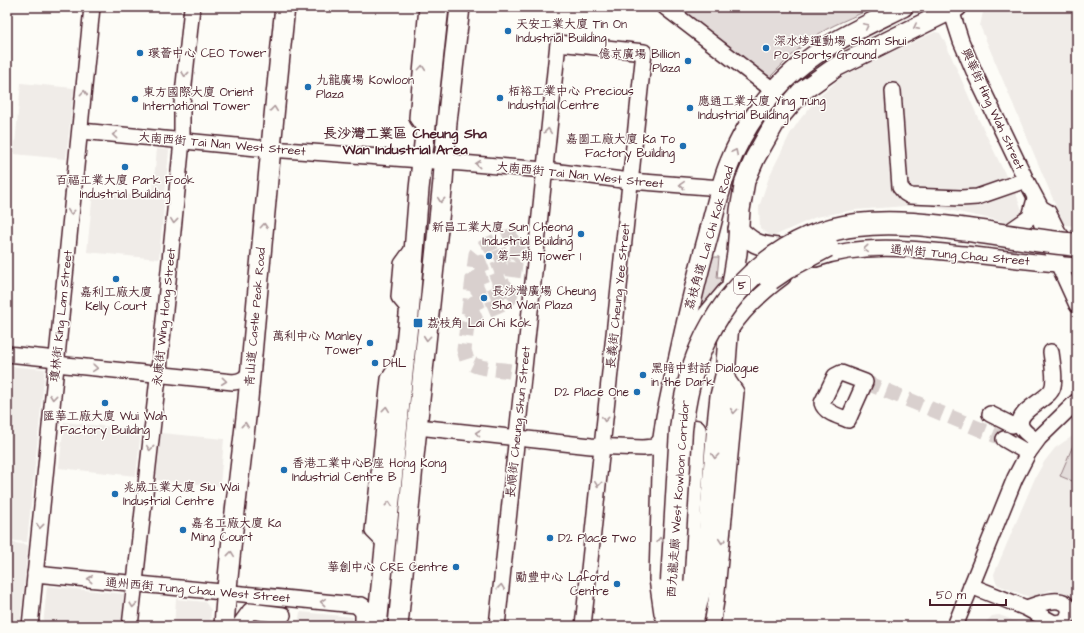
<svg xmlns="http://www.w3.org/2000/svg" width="1084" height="633" font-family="'Architects Daughter','LXGW WenKai TC',sans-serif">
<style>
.built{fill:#f0ece8}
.green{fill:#e3dcda;stroke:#967e82}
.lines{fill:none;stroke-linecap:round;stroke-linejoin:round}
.minor-tunnel{stroke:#d9d0ce;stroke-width:15;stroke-dasharray:15 8;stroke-linecap:butt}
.minor-casing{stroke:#4a1f2b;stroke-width:18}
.major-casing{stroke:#4a1f2b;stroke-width:22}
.highway-casing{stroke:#4a1f2b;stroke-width:25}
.minor{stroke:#fdfcf7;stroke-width:15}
.major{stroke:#fdfcf7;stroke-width:19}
.highway{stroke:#fdfcf7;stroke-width:22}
.highway-bridge-casing{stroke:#4a1f2b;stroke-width:25;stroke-linecap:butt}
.highway-bridge{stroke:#fdfcf7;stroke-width:22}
.oneway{stroke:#ac999b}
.poi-dot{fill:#1f6fb2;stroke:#fdfcf7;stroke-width:1.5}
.labels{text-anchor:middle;stroke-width:3;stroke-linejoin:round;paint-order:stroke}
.shield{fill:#fdfcf7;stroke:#806168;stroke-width:1}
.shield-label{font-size:11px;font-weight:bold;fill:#4a1f2b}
.poi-label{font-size:12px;fill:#4a1f2b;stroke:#fdfcf7;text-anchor:start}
.street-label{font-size:12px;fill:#4a1f2b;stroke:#fdfcf7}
.quarter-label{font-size:14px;font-weight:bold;fill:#4a1f2b;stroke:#fdfcf7}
</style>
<rect width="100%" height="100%" fill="#fdfcf7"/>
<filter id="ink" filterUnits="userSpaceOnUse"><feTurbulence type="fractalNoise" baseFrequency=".025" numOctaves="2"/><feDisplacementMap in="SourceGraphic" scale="8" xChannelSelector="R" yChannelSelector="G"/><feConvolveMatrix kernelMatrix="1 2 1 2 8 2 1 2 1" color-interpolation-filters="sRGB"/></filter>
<g filter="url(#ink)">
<g class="built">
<polygon points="993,7 1069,7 1077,25 1077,226 1064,225 980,26 983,12"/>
<polygon points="935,32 940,33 945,42 979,120 1007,178 1015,191 1022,210 1010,223 930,206 906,206 854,210 816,217 772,237 760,228 759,207 769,177 790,134 801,118 817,99 840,78 873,61"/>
<polygon points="21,83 74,88 66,159 14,154"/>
<polygon points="157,149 169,150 159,259 87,252 93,191 152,197"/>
<polygon points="7,366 45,369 27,542 7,540"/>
<polygon points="64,422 141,430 136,476 59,468"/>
<polygon points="161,433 224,439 220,486 156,480"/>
<polygon points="1077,433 1077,599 1057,591 1050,590 1035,597 1029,597 998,585 995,580 994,574 1035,478 1044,462 1055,448"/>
<polygon points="7,542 28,545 20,626 7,626"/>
<polygon points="47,586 124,594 121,626 43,626"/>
<polygon points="176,599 205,602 211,610 210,626 174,626"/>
<polygon points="300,612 353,617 352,626 298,626"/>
<polygon points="999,615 1029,626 984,626 986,622 992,616"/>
</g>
<g class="green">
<path d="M678 7H875C854 17 830 25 811 39 796 50 783 64 770 77Z"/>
<polygon points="710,257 719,257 717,278 722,278 722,281 702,308 699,307"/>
<polygon points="1074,443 1077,444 1077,483 1060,476"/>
</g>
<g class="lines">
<g class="minor-tunnel">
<polyline points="474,269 477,266 512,252 518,246"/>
<polyline points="473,281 476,278 511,264 517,258"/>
<polyline points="471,293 475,290 510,275"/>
<polyline points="470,307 474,303 507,289 513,284"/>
<polyline points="468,320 473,316 506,302 510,298 519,237 521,233"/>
<path d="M510 371C498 369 474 369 467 360 466 357 465 353 464 350L476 254C485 242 512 236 525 231"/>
<polyline points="865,382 1004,439"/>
</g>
<defs>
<g id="minor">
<polyline points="665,7 774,91"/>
<polyline points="950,7 961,41 976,76 1026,180 1041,208 1048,212 1058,232 1070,247"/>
<polyline points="893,91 900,187 905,193 910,196 961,198 977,197 1026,180"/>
<polyline points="81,131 257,148 462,163 544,170 630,181 721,188"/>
<polyline points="427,132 417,118 427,7"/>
<polyline points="1041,208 1039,216 1046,237 1077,305"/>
<polyline points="1010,231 1030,217 1035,199"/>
<path d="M816 259C863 242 916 249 964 254 1002 258 1039 263 1077 266"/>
<polyline points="409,309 399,297 402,264 415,246"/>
<path d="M728 333C743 310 761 293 783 277"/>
<polyline points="684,348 700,321 725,291"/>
<polyline points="7,354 57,359"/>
<path d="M56 364 233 382C242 381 245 379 250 372"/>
<path d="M841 373 865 382 848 420C839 416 825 413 822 403L835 376Z"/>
<polyline points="990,414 1012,425 1020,423"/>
<polyline points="418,427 591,446 643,448 654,447 663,438"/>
<polyline points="1004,439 1028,453"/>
<path d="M1036 441C1032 437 1025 433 1022 428 1012 412 1047 401 1052 389 1056 381 1052 361 1051 352"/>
<polyline points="385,543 373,531 389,379 404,355"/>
<polyline points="35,574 356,605 361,607 363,613 363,626"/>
<path d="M971 586 1026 608 1054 623 1063 622C1067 619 1070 614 1069 609 1064 593 1036 605 1026 608"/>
<polyline points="30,626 92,7"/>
<polyline points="130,626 160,360 182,141 182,104 192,7"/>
<polyline points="239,626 250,611 283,615"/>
<polyline points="497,626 558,43 644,52 583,626"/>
<polyline points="712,626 716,601 736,392 725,376"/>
<polyline points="955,626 1015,478 1028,453 1039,438 1077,401"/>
</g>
<g id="major">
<path d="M738 229C752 243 758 246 778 248"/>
<polyline points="361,607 370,614 377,625"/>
<path d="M664 613 659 579 663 438 666 417C678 359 690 301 706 244 714 216 719 188 730 162 743 129 767 95 794 71 826 43 865 26 903 7"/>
<path d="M224 626C229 550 240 475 248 399 260 268 271 138 285 7"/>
<polyline points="377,626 409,315 419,189 439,7"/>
<polyline points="398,626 413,466 443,181 447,122 460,7"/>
<polyline points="692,626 705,573 717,424 720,396 725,376 732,284 737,253 740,210 745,181 755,158 776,121 801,92 836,67 957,7"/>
</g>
<g id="highway">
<polyline points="667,626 672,581"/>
<polyline points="687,626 685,582 695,431"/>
</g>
</defs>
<use href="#minor" class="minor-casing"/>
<use href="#major" class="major-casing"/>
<use href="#highway" class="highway-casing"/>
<use href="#minor" class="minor"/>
<use href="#major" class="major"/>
<use href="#highway" class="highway"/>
<defs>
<g id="highway-bridge">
<polyline points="770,279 789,266 827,246"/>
<path d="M672 581 681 430C684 402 689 375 701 348 728 285 787 233 857 225 896 220 937 226 975 231 1009 236 1043 242 1077 245"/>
</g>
</defs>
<use href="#highway-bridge" class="highway-bridge-casing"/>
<use href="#highway-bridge" class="highway-bridge"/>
</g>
<defs><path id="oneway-chevron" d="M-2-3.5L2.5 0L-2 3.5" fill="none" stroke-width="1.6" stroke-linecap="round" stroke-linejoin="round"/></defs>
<g class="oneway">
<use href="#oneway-chevron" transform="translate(866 26) rotate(-26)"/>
<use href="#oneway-chevron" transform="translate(916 27) rotate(153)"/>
<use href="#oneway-chevron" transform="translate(422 68) rotate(-85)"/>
<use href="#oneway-chevron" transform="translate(185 74) rotate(96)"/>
<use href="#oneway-chevron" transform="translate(84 93) rotate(-85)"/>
<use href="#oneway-chevron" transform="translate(274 109) rotate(-84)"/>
<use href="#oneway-chevron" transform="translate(548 131) rotate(-84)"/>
<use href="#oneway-chevron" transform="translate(115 135) rotate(-175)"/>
<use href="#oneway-chevron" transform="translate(735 152) rotate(-63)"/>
<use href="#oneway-chevron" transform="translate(478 164) rotate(-175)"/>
<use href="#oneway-chevron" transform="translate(682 185) rotate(-176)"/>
<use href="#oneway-chevron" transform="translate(441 200) rotate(96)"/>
<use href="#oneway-chevron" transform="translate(71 212) rotate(96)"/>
<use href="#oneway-chevron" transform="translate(174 221) rotate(96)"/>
<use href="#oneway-chevron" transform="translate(264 226) rotate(-85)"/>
<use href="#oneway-chevron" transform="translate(866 249) rotate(176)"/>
<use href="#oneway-chevron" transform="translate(427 338) rotate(95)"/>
<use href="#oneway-chevron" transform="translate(95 368) rotate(5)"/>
<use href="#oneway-chevron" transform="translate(224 381) rotate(6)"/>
<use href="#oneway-chevron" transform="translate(53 397) rotate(96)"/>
<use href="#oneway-chevron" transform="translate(386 409) rotate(-84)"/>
<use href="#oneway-chevron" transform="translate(734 411) rotate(95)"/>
<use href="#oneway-chevron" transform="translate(605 419) rotate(96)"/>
<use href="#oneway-chevron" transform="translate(245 425) rotate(-84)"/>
<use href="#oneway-chevron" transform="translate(478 433) rotate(-173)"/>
<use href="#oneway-chevron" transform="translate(150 448) rotate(96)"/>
<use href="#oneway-chevron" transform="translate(715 456) rotate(95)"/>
<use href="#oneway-chevron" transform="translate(598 484) rotate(96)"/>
<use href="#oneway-chevron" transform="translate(389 504) rotate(-84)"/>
<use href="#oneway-chevron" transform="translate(40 526) rotate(96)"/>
<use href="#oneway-chevron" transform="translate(660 540) rotate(-88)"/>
<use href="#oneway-chevron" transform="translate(722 541) rotate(95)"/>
<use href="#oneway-chevron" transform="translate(231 554) rotate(-84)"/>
<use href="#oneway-chevron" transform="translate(90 579) rotate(-175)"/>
<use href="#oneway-chevron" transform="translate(501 587) rotate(-84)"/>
<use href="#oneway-chevron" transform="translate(323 602) rotate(-175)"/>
<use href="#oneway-chevron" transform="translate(133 605) rotate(96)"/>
</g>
</g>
<g class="poi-dot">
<circle cx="508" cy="31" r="4"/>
<circle cx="766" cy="48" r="4"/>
<circle cx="140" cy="53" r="4"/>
<circle cx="688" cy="61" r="4"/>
<circle cx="308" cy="87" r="4"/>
<circle cx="500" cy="98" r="4"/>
<circle cx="135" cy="99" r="4"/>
<circle cx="690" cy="108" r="4"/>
<circle cx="683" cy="146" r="4"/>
<circle cx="125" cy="167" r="4"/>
<circle cx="581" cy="234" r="4"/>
<circle cx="489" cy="256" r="4"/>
<circle cx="116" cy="279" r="4"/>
<circle cx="484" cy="298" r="4"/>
<rect x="413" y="318" width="10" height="10" rx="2"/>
<circle cx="370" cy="343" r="4"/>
<circle cx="375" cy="363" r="4"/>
<circle cx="643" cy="375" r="4"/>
<circle cx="637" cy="392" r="4"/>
<circle cx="105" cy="403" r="4"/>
<circle cx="284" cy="470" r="4"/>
<circle cx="115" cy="494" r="4"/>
<circle cx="183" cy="530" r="4"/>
<circle cx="550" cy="538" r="4"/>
<circle cx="456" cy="567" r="4"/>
<circle cx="617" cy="584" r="4"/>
</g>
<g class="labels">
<rect class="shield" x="734" y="276" width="16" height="18" rx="3"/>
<g class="shield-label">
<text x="742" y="289">5</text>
</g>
<g class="poi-label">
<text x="516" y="28">天安工業大廈 Tin On<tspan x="516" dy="14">Industrial Building</tspan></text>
<text x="774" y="45">深水埗運動場 Sham Shui<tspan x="774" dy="14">Po Sports Ground</tspan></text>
<text x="148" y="57">環薈中心 CEO Tower</text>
<text x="680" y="58" text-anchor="end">億京廣場 Billion<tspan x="680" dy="14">Plaza</tspan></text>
<text x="316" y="84">九龍廣場 Kowloon<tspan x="316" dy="14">Plaza</tspan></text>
<text x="508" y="95">栢裕工業中心 Precious<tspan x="508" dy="14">Industrial Centre</tspan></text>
<text x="143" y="96">東方國際大廈 Orient<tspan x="143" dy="14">International Tower</tspan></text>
<text x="698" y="105">應通工業大廈 Ying Tung<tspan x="698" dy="14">Industrial Building</tspan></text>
<text x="675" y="143" text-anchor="end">嘉圖工廠大廈 Ka To<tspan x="675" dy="14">Factory Building</tspan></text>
<text x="125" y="184" text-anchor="middle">百福工業大廈 Park Fook<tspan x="125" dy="14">Industrial Building</tspan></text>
<text x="573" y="231" text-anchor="end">新昌工業大廈 Sun Cheong<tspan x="573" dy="14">Industrial Building</tspan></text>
<text x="497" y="260">第一期 Tower 1</text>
<text x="492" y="295">長沙灣廣場 Cheung<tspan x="492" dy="14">Sha Wan Plaza</tspan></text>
<text x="116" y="296" text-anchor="middle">嘉利工廠大廈<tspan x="116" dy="14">Kelly Court</tspan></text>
<text x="427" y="327">荔枝角 Lai Chi Kok</text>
<text x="362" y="340" text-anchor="end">萬利中心 Manley<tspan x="362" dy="14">Tower</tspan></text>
<text x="383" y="367">DHL</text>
<text x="651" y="372">黑暗中對話 Dialogue<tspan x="651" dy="14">in the Dark</tspan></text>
<text x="629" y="396" text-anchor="end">D2 Place One</text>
<text x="105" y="420" text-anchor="middle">匯華工廠大廈 Wui Wah<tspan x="105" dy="14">Factory Building</tspan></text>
<text x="292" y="467">香港工業中心B座 Hong Kong<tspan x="292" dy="14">Industrial Centre B</tspan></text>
<text x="123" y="491">兆威工業大廈 Siu Wai<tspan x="123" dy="14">Industrial Centre</tspan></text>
<text x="191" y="527">嘉名工廠大廈 Ka<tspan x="191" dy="14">Ming Court</tspan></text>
<text x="558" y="542">D2 Place Two</text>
<text x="448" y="571" text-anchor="end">華創中心 CRE Centre</text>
<text x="609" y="581" text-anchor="end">勵豐中心 Laford<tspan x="609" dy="14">Centre</tspan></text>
</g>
<g class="street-label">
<text transform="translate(993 109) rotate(65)" y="4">興華街 Hing Wah Street</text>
<text transform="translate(222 144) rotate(5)" y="4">大南西街 Tai Nan West Street</text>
<text transform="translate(580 175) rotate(6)" y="4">大南西街 Tai Nan West Street</text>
<text transform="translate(709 238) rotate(-74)" y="4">荔枝角道 Lai Chi Kok Road</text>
<text transform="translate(960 255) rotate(5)" y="4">通州街 Tung Chau Street</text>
<text transform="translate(618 296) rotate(-84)" y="4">長義街 Cheung Yee Street</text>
<text transform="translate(61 316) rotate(-84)" y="4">瓊林街 King Lam Street</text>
<text transform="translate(164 317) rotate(-84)" y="4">永康街 Wing Hong Street</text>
<text transform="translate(255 317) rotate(-85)" y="4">青山道 Castle Peak Road</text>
<text transform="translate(518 422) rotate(-84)" y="4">長順街 Cheung Shun Street</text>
<text transform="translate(678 499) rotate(-86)" y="4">西九龍走廊 West Kowloon Corridor</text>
<text transform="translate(198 590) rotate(5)" y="4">通州西街 Tung Chau West Street</text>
</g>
<g class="quarter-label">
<text x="405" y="138">長沙灣工業區 Cheung Sha<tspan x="405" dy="16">Wan Industrial Area</tspan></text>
</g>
</g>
<rect width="1084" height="633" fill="none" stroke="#fdfcf7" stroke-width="24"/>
<rect x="12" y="12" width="1060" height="609" fill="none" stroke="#4a1f2b" stroke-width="1.5" filter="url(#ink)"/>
<path d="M930 599v6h76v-6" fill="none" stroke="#4a1f2b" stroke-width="2"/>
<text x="936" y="599" font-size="12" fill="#4a1f2b" stroke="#fdfcf7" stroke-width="3" paint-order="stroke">50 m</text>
</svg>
